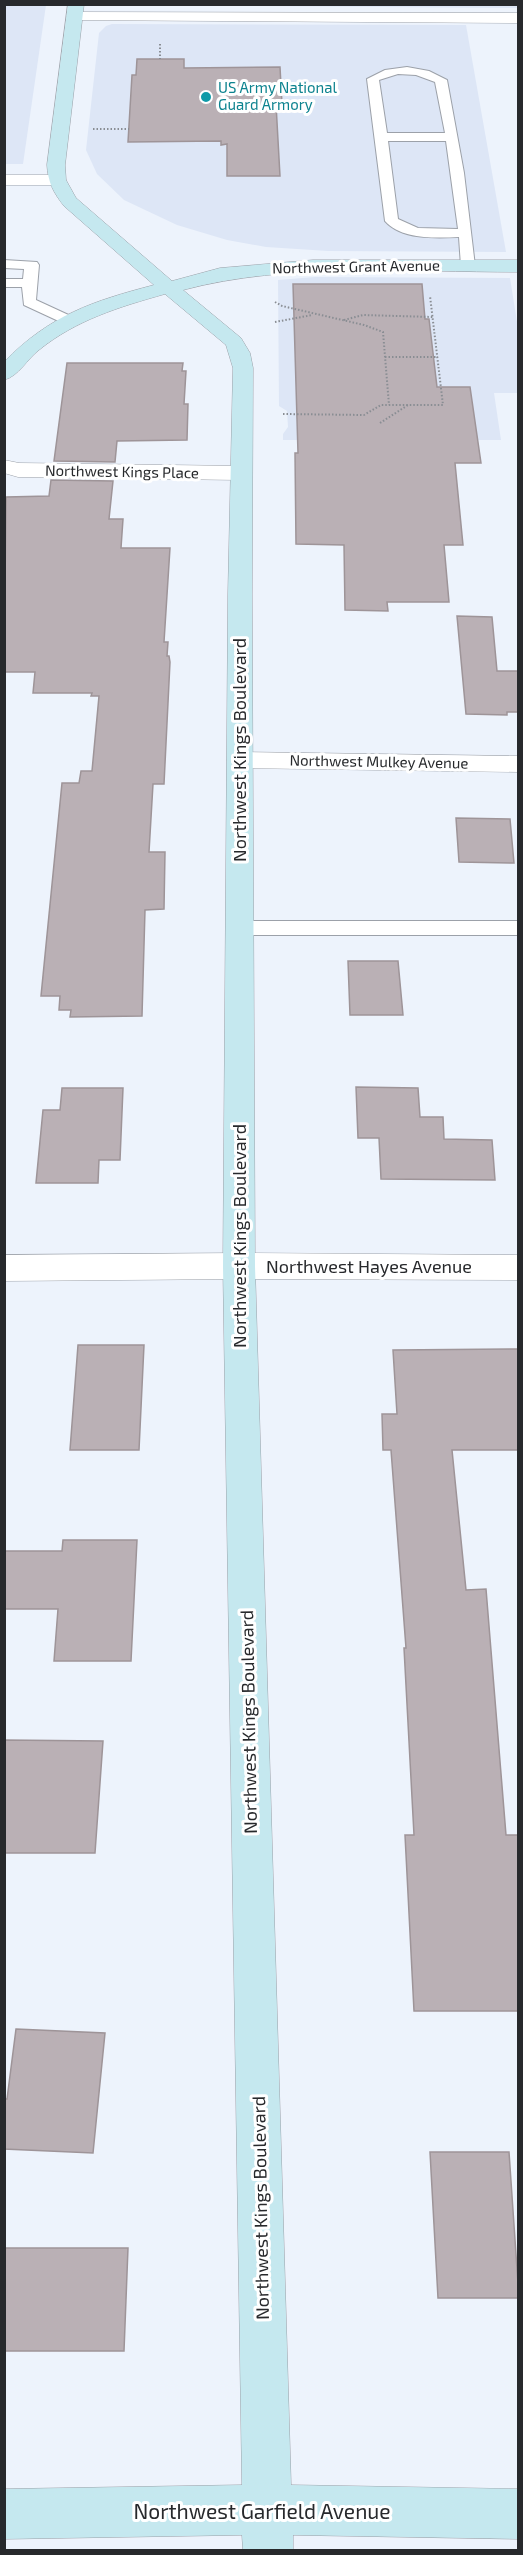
<svg xmlns="http://www.w3.org/2000/svg" width="523" height="2555" font-family="'Exo 2',sans-serif">
<style>
.built{fill:#dde6f6}
.building{fill:#bab0b5;stroke:#9e9498;stroke-width:1.5}
.lines{fill:none;stroke-linecap:round;stroke-linejoin:round}
.lane-casing{stroke:#9ca1a9;stroke-width:2}
.street-casing{stroke:#9ca1a9;stroke-width:1}
.secondary-casing{stroke:#9ca1a9;stroke-width:1}
.path{stroke:#898d93;stroke-width:2;stroke-dasharray:1.5 2;stroke-linecap:butt}
.lane{fill:#fff;fill-rule:evenodd}
.street{fill:#fff;fill-rule:evenodd}
.secondary{fill:#c5e8ef;fill-rule:evenodd}
.culture-dot{fill:#0f9aa8;stroke:#fff;stroke-width:2}
.labels{text-anchor:middle;stroke-width:6;stroke-linejoin:round;paint-order:stroke}
.far-culture-label{font-size:15px;fill:#0d838f;stroke:#fff;text-anchor:start}
.far-street-label{font-size:15px;fill:#27292c;stroke:#fff}
.street-label{font-size:18px;fill:#27292c;stroke:#fff}
.near-street-label{font-size:21px;fill:#27292c;stroke:#fff}
</style>
<rect width="100%" height="100%" fill="#edf3fc"/>
<g class="built">
<polygon points="518,4 518,8 105,5 105,4"/>
<polygon points="4,5 46,5 23,164 5,164"/>
<polygon points="112,24 466,25 506,252 328,251 266,247 227,240 177,225 124,200 97,174 86,150 99,33 106,26"/>
<polygon points="315,277 510,278 518,328 518,393 494,393 501,440 283,440 283,434 288,427 287,411 279,406 278,280"/>
</g>
<g class="building">
<polygon points="137,59 184,59 184,68 280,67 282,104 276,104 280,176 227,176 227,144 221,145 221,141 128,142 132,75 136,75"/>
<polygon points="293,284 422,284 425,319 429,319 437,387 470,387 481,463 455,463 463,545 444,545 449,602 387,602 388,611 345,610 344,545 296,544 295,453 298,453"/>
<polygon points="67,363 183,363 182,371 186,371 184,404 188,404 187,440 117,441 115,462 54,461"/>
<polygon points="51,480 113,481 109,519 123,519 121,548 170,548 164,642 168,642 167,656 169,656 170,662 164,784 153,784 149,852 165,852 164,909 145,910 142,1016 70,1017 71,1010 59,1010 60,996 41,996 62,783 79,783 81,771 92,771 99,696 91,696 92,693 33,693 35,672 4,672 6,497 49,496"/>
<polygon points="457,616 492,617 497,671 519,671 519,712 507,712 507,715 466,714"/>
<polygon points="456,818 510,819 514,863 459,862"/>
<polygon points="348,961 398,961 403,1015 350,1015"/>
<polygon points="356,1087 418,1088 420,1117 443,1117 444,1139 492,1140 495,1180 381,1179 379,1138 358,1138"/>
<polygon points="62,1088 123,1088 120,1160 99,1160 98,1183 36,1183 43,1110 60,1110"/>
<polygon points="78,1345 144,1345 139,1450 70,1450"/>
<polygon points="519,1349 519,1450 452,1450 466,1590 486,1589 506,1835 519,1835 519,2011 414,2011 405,1835 414,1835 404,1648 406,1648 391,1450 383,1450 382,1414 397,1414 393,1350"/>
<polygon points="63,1540 137,1540 131,1661 54,1661 58,1609 4,1609 4,1551 62,1551"/>
<polygon points="4,1740 103,1741 95,1853 4,1853"/>
<polygon points="16,2029 105,2033 93,2153 4,2149 4,2099 7,2099"/>
<polygon points="430,2152 509,2152 519,2298 438,2298"/>
<polygon points="4,2248 128,2248 124,2351 4,2351"/>
</g>
<g class="lines">
<defs>
<g id="lane">
<path d="M407 67 429 71 447 80 464 173 475 266 473 269 468 270 461 266 459 237C436 238 402 240 385 221L367 79 385 70ZM398 74 416 75 435 82 445 133H387L379 80ZM388 141H446L458 229 418 228 398 219Z"/>
<polygon points="4,260 37,262 39,265 36,300 75,318 77,321 75,324 65,324 24,305 22,287 4,287 4,279 23,279 24,269 4,268"/>
<polygon points="240,921 518,921 518,935 240,935 233,933 230,928 233,923"/>
</g>
<g id="street">
<polygon points="75,12 518,13 518,23 69,20 67,17"/>
<polygon points="4,175 57,175 63,176 66,180 63,184 57,185 4,185"/>
<polygon points="4,460 19,463 241,466 249,468 252,473 249,478 241,480 18,477 4,473"/>
<polygon points="240,752 518,756 518,772 240,768 231,765 227,760 231,755"/>
<polygon points="239,1253 518,1255 518,1280 239,1279 4,1281 4,1255"/>
</g>
<path id="secondary" d="M68 4H84L65 165 66 180 76 198 172 281 220 268 313 260H518V272C408 272 289 262 183 290L241 338 250 353 253 368 252 594 255 1266 291 2485 518 2489V2539L293 2535V2550H243L242 2535 4 2539V2489L242 2485 223 1266 228 594 233 368 226 345 165 294C119 307 76 320 39 350 27 359 19 376 4 380V362C50 315 93 301 154 285L64 206C53 192 48 182 47 165Z"/>
</defs>
<use href="#lane" class="lane-casing"/>
<use href="#street" class="street-casing"/>
<use href="#secondary" class="secondary-casing"/>
<g class="path">
<polyline points="160,44 160,59"/>
<polyline points="93,129 129,129"/>
<polyline points="275,302 282,306 364,325 383,332 389,405"/>
<polyline points="344,320 363,315 433,317"/>
<polyline points="275,322 312,315"/>
<polyline points="385,357 438,357"/>
<polyline points="283,414 364,415 381,405 443,405 430,296"/>
<polyline points="380,423 408,405"/>
</g>
<use href="#lane" class="lane"/>
<use href="#street" class="street"/>
<use href="#secondary" class="secondary"/>
</g>
<circle class="culture-dot" cx="206" cy="97" r="6"/>
<g class="labels">
<g class="far-culture-label">
<text x="218" y="93">US Army National<tspan x="218" dy="17">Guard Armory</tspan></text>
</g>
<g class="far-street-label">
<text transform="translate(356 267) rotate(-1)" y="5">Northwest Grant Avenue</text>
<text transform="translate(122 472) rotate(1)" y="5">Northwest Kings Place</text>
<text transform="translate(379 762) rotate(1)" y="5">Northwest Mulkey Avenue</text>
</g>
<g class="street-label">
<text transform="translate(240 750) rotate(-90)" y="6">Northwest Kings Boulevard</text>
<text transform="translate(240 1236) rotate(-90)" y="6">Northwest Kings Boulevard</text>
<text x="369" y="1273">Northwest Hayes Avenue</text>
<text transform="translate(249 1722) rotate(-91)" y="6">Northwest Kings Boulevard</text>
<text transform="translate(261 2208) rotate(-91)" y="6">Northwest Kings Boulevard</text>
</g>
<g class="near-street-label">
<text x="262" y="2519">Northwest Garfield Avenue</text>
</g>
</g>
<rect width="523" height="2555" fill="none" stroke="#27292c" stroke-width="12"/>
</svg>
